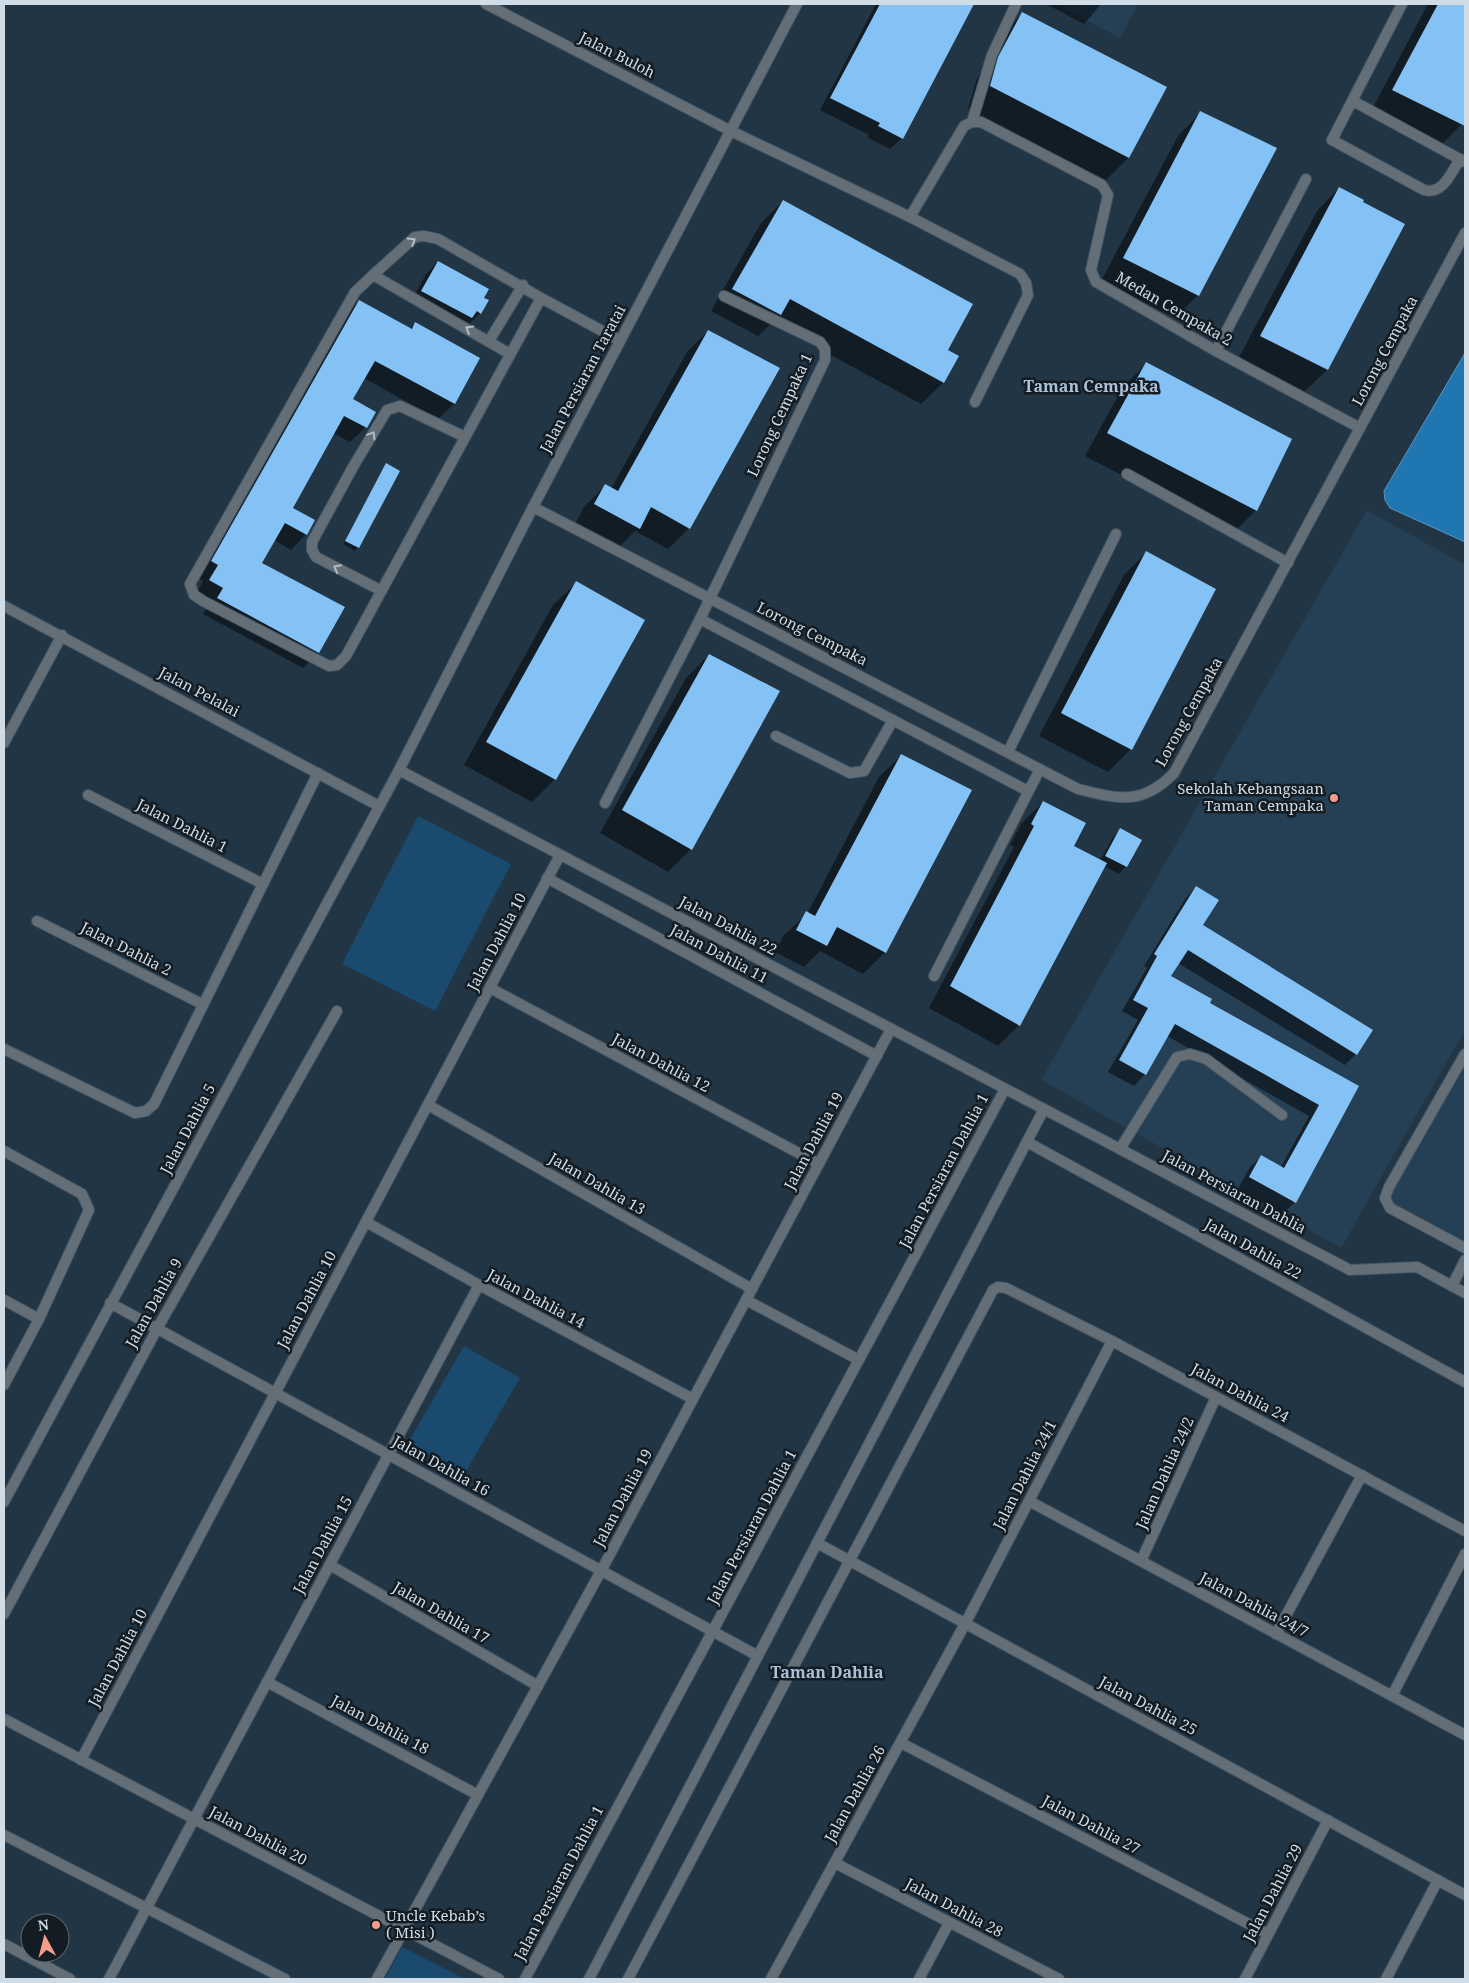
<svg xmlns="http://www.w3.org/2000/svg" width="1469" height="1983" font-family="'Noto Serif',serif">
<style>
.built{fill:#253f54}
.green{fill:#1a4a6d}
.water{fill:#2076b1;stroke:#5595c1}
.shadow{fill:#0007}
.building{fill:#84c2f5}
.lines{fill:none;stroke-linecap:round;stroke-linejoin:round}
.service-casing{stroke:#405362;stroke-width:12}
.minor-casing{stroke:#405362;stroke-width:12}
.tertiary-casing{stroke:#405362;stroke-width:12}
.service{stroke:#646e76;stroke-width:10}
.minor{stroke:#646e76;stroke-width:10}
.tertiary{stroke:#646e76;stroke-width:10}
.oneway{stroke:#b0bbc4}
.poi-dot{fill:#f49e89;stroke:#131c23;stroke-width:2}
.labels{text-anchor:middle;stroke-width:5;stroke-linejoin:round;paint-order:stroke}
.street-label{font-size:15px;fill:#d0dce6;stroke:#131c23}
.poi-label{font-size:15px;fill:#d0dce6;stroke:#131c23;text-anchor:end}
.neighbourhood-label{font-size:16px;font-weight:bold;fill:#aac1d6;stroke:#131c23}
</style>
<rect width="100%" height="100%" fill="#213545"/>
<g class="built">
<polygon points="1056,4 1138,4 1120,38"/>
<polygon points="1367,510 1465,565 1465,1030 1341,1248 1041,1080"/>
<polygon points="1465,1062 1465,1242 1393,1205 1390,1197 1393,1187"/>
</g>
<g class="green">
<polygon points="418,816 511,864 435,1011 342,964"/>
<polygon points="464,1346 520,1378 464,1475 408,1443"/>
<polygon points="402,1947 465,1979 385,1979"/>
</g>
<polygon class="water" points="1465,353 1465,542 1390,508 1385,500 1384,491"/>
<g class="shadow">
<polygon points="876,4 973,4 902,138 890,149 868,138 869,135 820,110"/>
<polygon points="1046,4 1101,4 1084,24"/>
<polygon points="1428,4 1465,4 1465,117 1462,124 1439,147 1370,113"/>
<polygon points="1023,13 1165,87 1128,158 1106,180 968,109 976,81 1000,36"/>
<polygon points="1200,113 1198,295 1175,318 1101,281 1178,136"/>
<polygon points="1339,188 1361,203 1403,224 1327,370 1304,392 1238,359 1317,211"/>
<polygon points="783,201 946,350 957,356 943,383 921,404 772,323 758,336 711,311 761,223"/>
<polygon points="438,262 482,298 480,313 469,324 411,302 426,274"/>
<polygon points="359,301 410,329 415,324 479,358 454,404 438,419 364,378 352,400 366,427 350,442 333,433 291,508 306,534 291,550 274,540 261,563 318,653 303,668 203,614 209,604 195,596 203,581 197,577 343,317"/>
<polygon points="708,331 689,528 668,549 635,531 617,549 574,526 584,507 605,486 611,489 687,352"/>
<polygon points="1146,364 1290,439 1256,510 1233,533 1085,456 1123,387"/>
<polygon points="386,465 358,547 355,551 343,544"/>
<polygon points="1146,553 1131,749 1108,772 1039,736 1124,575"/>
<polygon points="576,583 555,779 532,802 464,765 553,605"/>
<polygon points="709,655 691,849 668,872 600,833 686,678"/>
<polygon points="901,756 885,952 863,974 820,951 804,967 775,952 784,935 807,914 879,777"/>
<polygon points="1043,802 1072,846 1100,861 1113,837 1120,830 1126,866 1119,874 1104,866 1019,1025 998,1046 929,1008 1014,847 1010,845 1022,823"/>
<polygon points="1196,887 1201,925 1356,1054 1345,1065 1178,963 1169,977 1208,1004 1358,1086 1295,1202 1283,1214 1238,1189 1250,1167 1262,1156 1281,1167 1309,1116 1167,1036 1145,1074 1134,1086 1108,1072 1138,1020 1122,1011 1147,968 1144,966 1185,899"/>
</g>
<g class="building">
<polygon points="880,4 974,4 903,139 878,126 880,123 830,98"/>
<polygon points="1438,4 1465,4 1465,126 1392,90"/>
<polygon points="1022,12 1167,87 1129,158 990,86 998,57"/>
<polygon points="1200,111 1277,148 1199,296 1123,258"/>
<polygon points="1339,187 1364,200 1363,202 1405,224 1328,370 1260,336"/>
<polygon points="783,200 973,304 948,350 959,356 944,383 790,299 781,315 732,289"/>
<polygon points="438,261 489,289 484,298 489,300 481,314 477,311 472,318 421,291"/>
<polygon points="359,300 412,329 415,322 480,358 455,404 375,361 353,399 376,412 367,428 344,416 293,508 315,520 307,535 285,523 262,563 345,607 319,653 217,598 223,588 209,580 218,565 211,561"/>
<polygon points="708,330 780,368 690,529 651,507 640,529 594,504 605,484 618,491"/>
<polygon points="1146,362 1292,439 1257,511 1107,433"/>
<polygon points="386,463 400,471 359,548 345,541"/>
<polygon points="1146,551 1216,589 1132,750 1061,713"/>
<polygon points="576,581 645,620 556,780 486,742"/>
<polygon points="709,654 780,691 692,850 622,810"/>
<polygon points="901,754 972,790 886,953 837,927 827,946 796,930 806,911 815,916"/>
<polygon points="1043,801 1086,823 1074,846 1107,863 1020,1026 950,986 1034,826 1031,824"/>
<polygon points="1120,828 1142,840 1127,867 1105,856"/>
<polygon points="1196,886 1219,900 1203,925 1373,1030 1357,1055 1188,950 1171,976 1212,999 1210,1003 1359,1086 1296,1203 1249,1177 1261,1155 1284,1168 1319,1105 1175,1024 1146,1075 1119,1060 1148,1008 1133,1000 1157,956 1154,954"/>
</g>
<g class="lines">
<defs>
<g id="service">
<polyline points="1353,101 1465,162"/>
<polyline points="972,122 992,55 1016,4"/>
<path d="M1332 140 1424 190C1443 195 1451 173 1460 159"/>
<polyline points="910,217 1020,274 1026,283 1028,295 975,402"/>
<polyline points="373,275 355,292 190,584 194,595 203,601 329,666 337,665 346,656 541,298 619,340"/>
<polyline points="489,341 523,285"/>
<polyline points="510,354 373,275 415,237 424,236 438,239 541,298"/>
<polyline points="380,590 316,557 312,550 312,542 353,467 387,410 400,406 465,437"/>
<polyline points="700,619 1028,791"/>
<polyline points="776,736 850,773 864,771 893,720"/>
<polyline points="1465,1054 1389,1187 1385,1198 1390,1208 1465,1248"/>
<polyline points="1120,1149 1177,1057 1190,1054 1206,1059 1282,1115"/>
<polyline points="746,1300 859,1360"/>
<polyline points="1141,1561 1216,1397"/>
<polyline points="1276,1634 1362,1475"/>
<polyline points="4,1835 285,1979"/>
<polyline points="109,1979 194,1819"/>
<polyline points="919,1979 949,1923"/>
</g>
<g id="minor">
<polyline points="486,4 731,131 910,217 964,126 972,122 981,122 1102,185 1108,195 1091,270 1096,282 1216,351 1360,428"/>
<polyline points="1332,140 1402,4"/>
<polyline points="1216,351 1306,179"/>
<polyline points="1127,474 1288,563"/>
<path d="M533 507 1078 789C1118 799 1142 806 1174 773L1465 233"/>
<polyline points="4,606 379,806"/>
<polyline points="4,743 62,635"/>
<polyline points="1008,752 1116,534"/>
<polyline points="399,770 1350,1270 1417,1267 1465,1293"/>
<polyline points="88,795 263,884"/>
<polyline points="605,803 700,619 825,360 825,349 820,342 724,296"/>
<polyline points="547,878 877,1056"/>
<polyline points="37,921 202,1004"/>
<polyline points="934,976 1040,769"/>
<polyline points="490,988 819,1164"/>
<polyline points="4,1049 135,1113 146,1111 154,1104 318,773"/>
<polyline points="428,1105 752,1289"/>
<polyline points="1027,1142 1465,1382"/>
<polyline points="4,1151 82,1194 89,1210 39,1319 4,1385"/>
<polyline points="366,1222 479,1285 693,1399"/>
<polyline points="1452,1286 1465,1260"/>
<polyline points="4,1300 39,1319"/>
<polyline points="110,1303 758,1656"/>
<polyline points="1029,1501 1465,1735"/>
<polyline points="817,1543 1465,1895"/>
<polyline points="330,1565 538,1686"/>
<polyline points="4,1614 157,1329 337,1011"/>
<polyline points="267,1682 478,1795"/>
<polyline points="1392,1696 1465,1554"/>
<polyline points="4,1719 499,1979"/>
<polyline points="901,1743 1268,1934"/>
<polyline points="81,1760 560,855"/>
<polyline points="194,1819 479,1285"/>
<polyline points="835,1863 1059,1979"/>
<polyline points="4,1944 70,1979"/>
<polyline points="377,1979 601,1571 891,1029"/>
<polyline points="525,1979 1005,1089"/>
<polyline points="589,1979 1044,1109"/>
<polyline points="628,1979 993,1290 998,1287 1006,1288 1112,1341 1465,1531"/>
<polyline points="771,1979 965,1624 1112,1341"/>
<polyline points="1245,1979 1328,1820"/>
<polyline points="1386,1979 1438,1880"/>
</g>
<polyline id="tertiary" points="4,1502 399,770 533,507 797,4"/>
</defs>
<use href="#service" class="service-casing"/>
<use href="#minor" class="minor-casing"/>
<use href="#tertiary" class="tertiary-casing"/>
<use href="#service" class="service"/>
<use href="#minor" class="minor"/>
<use href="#tertiary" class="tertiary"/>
</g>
<defs><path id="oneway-chevron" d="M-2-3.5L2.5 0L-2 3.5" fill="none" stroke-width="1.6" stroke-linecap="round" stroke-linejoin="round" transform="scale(1.25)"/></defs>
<g class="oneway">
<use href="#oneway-chevron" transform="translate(412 241) rotate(-32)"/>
<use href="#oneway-chevron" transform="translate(469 329) rotate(-150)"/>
<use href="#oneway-chevron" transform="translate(372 435) rotate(-59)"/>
<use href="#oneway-chevron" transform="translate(337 568) rotate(-153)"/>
</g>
<g class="poi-dot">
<circle cx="1334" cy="798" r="5"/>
<circle cx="376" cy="1925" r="5"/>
</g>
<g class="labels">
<g class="street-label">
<text transform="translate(617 55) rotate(27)" y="5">Jalan Buloh</text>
<text transform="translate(1174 309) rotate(30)" y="5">Medan Cempaka 2</text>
<text transform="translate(1385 351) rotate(-62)" y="5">Lorong Cempaka</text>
<text transform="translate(583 379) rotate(-62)" y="5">Jalan Persiaran Taratai</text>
<text transform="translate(780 415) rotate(-65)" y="5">Lorong Cempaka 1</text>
<text transform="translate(812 634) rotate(27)" y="5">Lorong Cempaka</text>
<text transform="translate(199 692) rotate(28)" y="5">Jalan Pelalai</text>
<text transform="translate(1189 712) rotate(-61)" y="5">Lorong Cempaka</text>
<text transform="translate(182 826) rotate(27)" y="5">Jalan Dahlia 1</text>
<text transform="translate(728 926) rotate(28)" y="5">Jalan Dahlia 22</text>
<text transform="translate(497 942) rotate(-62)" y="5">Jalan Dahlia 10</text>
<text transform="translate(126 949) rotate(27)" y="5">Jalan Dahlia 2</text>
<text transform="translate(719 954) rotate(28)" y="5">Jalan Dahlia 11</text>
<text transform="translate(661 1063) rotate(28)" y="5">Jalan Dahlia 12</text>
<text transform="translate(188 1129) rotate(-62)" y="5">Jalan Dahlia 5</text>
<text transform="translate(814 1141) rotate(-62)" y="5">Jalan Dahlia 19</text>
<text transform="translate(944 1171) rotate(-62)" y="5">Jalan Persiaran Dahlia 1</text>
<text transform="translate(597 1184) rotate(30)" y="5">Jalan Dahlia 13</text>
<text transform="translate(1234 1192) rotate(28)" y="5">Jalan Persiaran Dahlia</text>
<text transform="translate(1253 1249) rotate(29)" y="5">Jalan Dahlia 22</text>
<text transform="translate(536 1299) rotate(28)" y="5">Jalan Dahlia 14</text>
<text transform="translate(307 1300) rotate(-62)" y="5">Jalan Dahlia 10</text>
<text transform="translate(154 1303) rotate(-61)" y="5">Jalan Dahlia 9</text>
<text transform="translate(1240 1393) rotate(28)" y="5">Jalan Dahlia 24</text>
<text transform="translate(441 1466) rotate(29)" y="5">Jalan Dahlia 16</text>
<text transform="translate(1165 1473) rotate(-66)" y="5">Jalan Dahlia 24/2</text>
<text transform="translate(1025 1475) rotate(-63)" y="5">Jalan Dahlia 24/1</text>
<text transform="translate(623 1498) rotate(-62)" y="5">Jalan Dahlia 19</text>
<text transform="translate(752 1527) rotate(-62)" y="5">Jalan Persiaran Dahlia 1</text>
<text transform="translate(323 1545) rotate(-62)" y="5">Jalan Dahlia 15</text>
<text transform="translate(1254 1605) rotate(28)" y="5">Jalan Dahlia 24/7</text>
<text transform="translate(441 1613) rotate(30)" y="5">Jalan Dahlia 17</text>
<text transform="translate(118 1658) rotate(-62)" y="5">Jalan Dahlia 10</text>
<text transform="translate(1148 1706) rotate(28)" y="5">Jalan Dahlia 25</text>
<text transform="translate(380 1725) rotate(28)" y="5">Jalan Dahlia 18</text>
<text transform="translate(855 1794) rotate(-61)" y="5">Jalan Dahlia 26</text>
<text transform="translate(1091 1825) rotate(28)" y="5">Jalan Dahlia 27</text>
<text transform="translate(258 1836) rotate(28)" y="5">Jalan Dahlia 20</text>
<text transform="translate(559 1883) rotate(-62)" y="5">Jalan Persiaran Dahlia 1</text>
<text transform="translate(1273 1893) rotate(-62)" y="5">Jalan Dahlia 29</text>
<text transform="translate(954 1908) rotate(28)" y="5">Jalan Dahlia 28</text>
</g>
<g class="poi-label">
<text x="1324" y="794">Sekolah Kebangsaan<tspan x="1324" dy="17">Taman Cempaka</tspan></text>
<text x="386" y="1921" text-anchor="start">Uncle Kebab’s<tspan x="386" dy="17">( Misi )</tspan></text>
</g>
<g class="neighbourhood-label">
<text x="1091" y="392">Taman Cempaka</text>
<text x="827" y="1678">Taman Dahlia</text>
</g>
</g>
<rect width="1469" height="1983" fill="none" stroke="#d0dce6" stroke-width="10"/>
<g transform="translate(45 1938) rotate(353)"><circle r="24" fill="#131c23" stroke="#5f6971"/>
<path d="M0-4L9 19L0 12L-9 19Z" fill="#f49e89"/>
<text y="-8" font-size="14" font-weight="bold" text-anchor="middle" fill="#d0dce6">N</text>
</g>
</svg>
